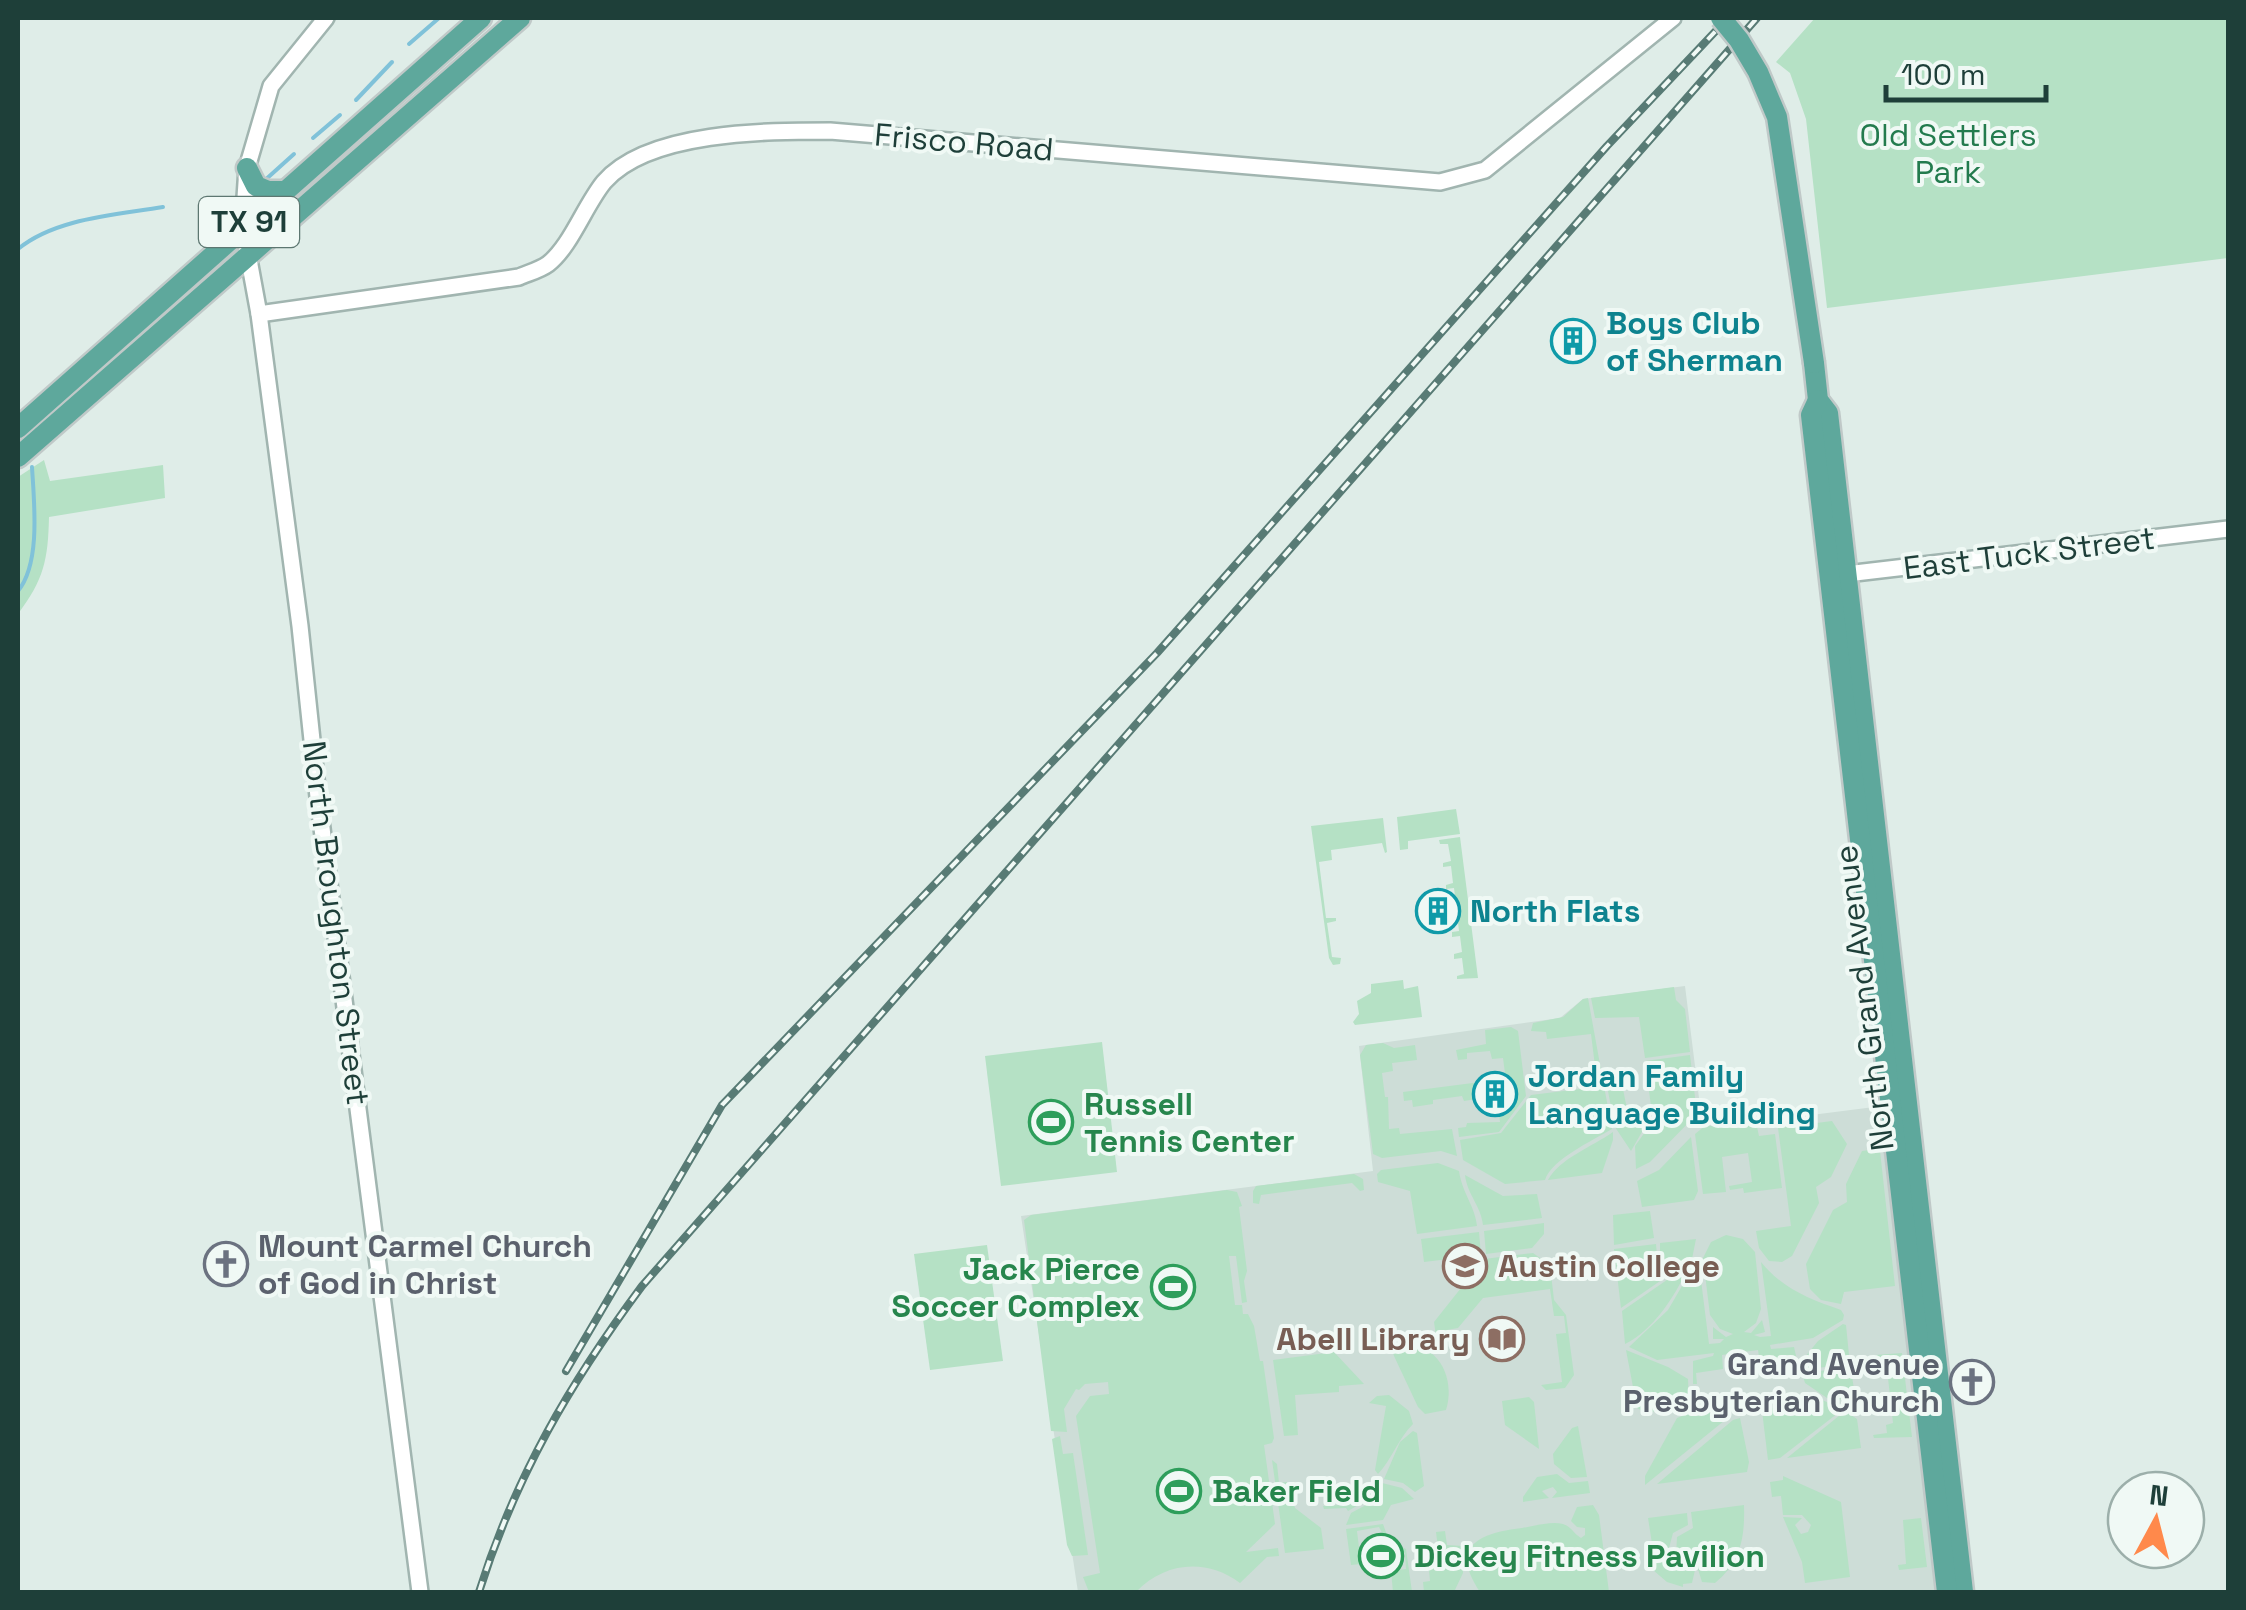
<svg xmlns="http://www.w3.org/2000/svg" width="2246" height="1610" font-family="'Space Grotesk',sans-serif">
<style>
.built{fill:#cdddd7}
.green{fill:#b5e1c5}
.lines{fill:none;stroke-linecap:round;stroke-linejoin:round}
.stream{stroke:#80c2d9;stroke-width:4}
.minor-casing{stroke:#a1b5b0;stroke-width:20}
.major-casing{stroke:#c0c9c8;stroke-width:25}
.minor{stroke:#fff;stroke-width:15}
.major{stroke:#5ea89c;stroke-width:20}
.rail-casing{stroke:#587b75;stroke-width:8}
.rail{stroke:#f0f9f5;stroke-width:4;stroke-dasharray:11;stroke-linecap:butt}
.major-bridge-casing{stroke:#c0c9c8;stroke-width:25;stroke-linecap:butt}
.major-bridge{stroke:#5ea89c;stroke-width:20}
.labels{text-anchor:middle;stroke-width:8;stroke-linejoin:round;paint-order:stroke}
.shield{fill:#f0f9f5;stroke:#5d7771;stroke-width:2.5}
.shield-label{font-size:30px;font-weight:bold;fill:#1e3f39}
.park-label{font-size:32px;fill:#237b4e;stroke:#f0f9f5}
.street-label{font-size:32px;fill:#1e3f39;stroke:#f0f9f5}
.culture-label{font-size:32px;font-weight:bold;fill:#0d838f;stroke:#f0f9f5;text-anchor:start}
.leisure-label{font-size:32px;font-weight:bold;fill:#27864d;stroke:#f0f9f5;text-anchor:start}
.worship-label{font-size:32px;font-weight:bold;fill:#5b616d;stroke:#f0f9f5;text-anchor:start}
.education-label{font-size:32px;font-weight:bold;fill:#785e54;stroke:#f0f9f5;text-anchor:start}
</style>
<rect width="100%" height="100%" fill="#dfede8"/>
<polygon class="built" points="1685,986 1701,1114 1709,1125 1717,1127 1882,1106 1939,1592 1078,1592 1021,1216 1373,1171 1359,1046 1560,1018 1583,999"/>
<g class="green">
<polygon points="1815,18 2228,18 2228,258 1827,308 1806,119 1790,73 1776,62"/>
<path d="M44 460 50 481 163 465 165 498 49 517C48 560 44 579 18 614V477Z"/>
<polygon points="1456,809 1460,834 1408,841 1408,849 1400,850 1397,817"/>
<polygon points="1383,818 1387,852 1385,853 1382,843 1331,850 1332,860 1319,862 1326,918 1336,918 1336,921 1327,923 1332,957 1341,958 1340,964 1333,965 1329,958 1311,826"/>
<polygon points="1460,837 1478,978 1457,979 1457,976 1464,974 1462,958 1454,959 1454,954 1462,952 1460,936 1452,937 1452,932 1459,931 1457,914 1449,914 1448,907 1456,905 1454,888 1446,889 1446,885 1453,883 1451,866 1443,867 1443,863 1451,861 1448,844 1440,844 1439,840"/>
<polygon points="1403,980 1404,989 1418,986 1422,1017 1355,1025 1353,1022 1359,1014 1357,1001 1371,993 1371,984"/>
<polygon points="1674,987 1676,1000 1685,1009 1690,1052 1645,1058 1639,1017 1595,1018 1591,998"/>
<polygon points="1588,998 1603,1081 1597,1082 1591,1034 1547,1039 1546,1032 1531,1031 1533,1023 1563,1017 1583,999"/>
<polygon points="1511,1027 1518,1031 1526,1096 1499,1132 1459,1137 1458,1128 1466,1127 1467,1123 1500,1122 1499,1114 1510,1112 1503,1058 1492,1059 1490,1051 1467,1053 1467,1059 1458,1060 1456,1050 1486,1044 1485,1030"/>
<polygon points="1102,1042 1117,1172 1001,1186 985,1056"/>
<polygon points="1383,1043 1394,1048 1415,1045 1417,1060 1392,1063 1393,1071 1382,1073 1385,1097 1388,1097 1389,1129 1399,1128 1400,1134 1452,1129 1457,1156 1441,1151 1382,1158 1373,1154 1360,1055 1366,1045"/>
<polygon points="1690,1055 1697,1114 1650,1162 1636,1169 1635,1146 1653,1121 1645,1061"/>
<polygon points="1488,1081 1489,1091 1483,1092 1483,1098 1464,1101 1462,1096 1433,1100 1433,1104 1413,1107 1412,1100 1404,1101 1403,1092"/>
<polygon points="1622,1084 1630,1124 1643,1123 1643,1130 1631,1151 1615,1127 1607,1086"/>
<path d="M1604 1086 1612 1129C1592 1141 1552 1159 1545 1180L1505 1184 1463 1160 1460 1140 1501 1133 1531 1095Z"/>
<polygon points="1832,1121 1847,1144 1831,1177 1816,1187 1819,1203 1792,1256 1782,1262 1769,1261 1759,1248 1756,1231 1791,1226 1778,1128"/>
<polygon points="1756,1122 1759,1136 1775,1134 1782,1188 1744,1193 1743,1188 1730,1190 1729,1186 1752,1182 1748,1153 1722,1157 1726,1192 1703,1194 1695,1134 1706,1125 1717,1127"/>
<path d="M1613 1132V1140L1602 1173 1548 1180C1560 1158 1592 1147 1613 1132Z"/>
<polygon points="1691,1137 1698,1191 1694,1200 1642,1207 1637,1181 1659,1170"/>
<polygon points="1876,1149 1880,1151 1895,1286 1844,1292 1841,1304 1821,1300 1810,1289 1806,1264 1833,1210 1847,1202 1846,1184 1862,1151"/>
<path d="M1438 1163 1459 1171C1462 1193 1475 1206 1477 1226L1417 1234 1410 1191 1378 1182 1377 1174 1381 1170Z"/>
<polygon points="1354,1174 1363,1179 1364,1190 1360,1191 1352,1183 1261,1195 1259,1204 1253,1203 1253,1191 1256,1186"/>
<path d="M1465 1175 1503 1196 1537 1194 1542 1218 1483 1225C1481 1206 1467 1194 1465 1175Z"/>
<path d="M1227 1190 1237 1192 1242 1206 1239 1207 1247 1271 1244 1281 1247 1302 1242 1303 1236 1256H1229L1235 1305H1242L1243 1314H1248L1254 1326 1260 1361H1263L1274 1438 1272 1443 1264 1445 1275 1524 1246 1552 1278 1548 1279 1556 1267 1557 1240 1583C1206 1558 1165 1562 1136 1592H1089L1083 1577 1100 1573 1076 1416 1090 1396 1109 1394 1108 1382 1085 1384 1079 1390 1076 1389 1064 1409 1067 1432 1051 1431 1024 1220 1031 1215Z"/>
<polygon points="1650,1211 1654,1238 1614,1245 1613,1215"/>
<polygon points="1544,1223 1544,1234 1532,1248 1486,1254 1484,1231"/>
<polygon points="1479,1232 1481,1255 1424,1262 1421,1239"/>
<path d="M1726 1235 1743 1239 1755 1252 1761 1309 1756 1323 1744 1332 1751 1333 1762 1320 1765 1332 1754 1335 1760 1337 1771 1336 1761 1262C1783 1289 1809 1299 1841 1310L1844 1315 1843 1320 1813 1338 1770 1345 1771 1349 1794 1347 1799 1369 1793 1370 1791 1360 1760 1364 1758 1350 1722 1355 1723 1369 1696 1373 1697 1384H1693V1361L1713 1356 1714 1353 1657 1360 1629 1347 1668 1310 1696 1262 1699 1264 1709 1344 1720 1343 1724 1339H1713V1327L1726 1337 1733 1334 1720 1329 1710 1315 1703 1258 1711 1242Z"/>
<polygon points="1696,1239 1692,1259 1621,1308 1614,1249 1656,1244 1657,1256 1652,1261 1662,1264 1667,1260 1660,1257 1660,1243"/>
<polygon points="987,1245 1003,1361 930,1370 914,1254"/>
<polygon points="1533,1253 1550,1265 1554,1300 1566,1315 1574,1375 1565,1388 1546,1390 1541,1385 1562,1382 1556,1334 1566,1333 1564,1316 1554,1316 1550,1289 1483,1298 1458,1328 1447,1330 1447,1335 1436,1336 1434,1322 1484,1259"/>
<path d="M1690 1264C1676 1294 1655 1329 1625 1344L1622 1311Z"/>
<polygon points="1843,1324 1846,1325 1849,1355 1825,1367 1802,1370 1801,1362 1818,1341"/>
<path d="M1417 1346C1444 1353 1454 1385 1446 1410L1425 1414 1418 1407 1394 1356 1392 1350Z"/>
<polygon points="1626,1350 1668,1367 1688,1379 1689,1404 1646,1413 1637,1408"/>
<polygon points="1334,1352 1364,1384 1339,1386 1339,1392 1295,1395 1298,1435 1284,1436 1273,1360"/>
<polygon points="1902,1353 1912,1437 1874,1438 1873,1435 1887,1433 1886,1425 1893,1423 1887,1369 1876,1370 1875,1355"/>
<polygon points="1845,1358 1849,1358 1855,1395 1852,1398 1830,1400 1805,1383 1802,1373 1828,1370"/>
<path d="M1389 1395 1409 1411 1413 1424C1398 1439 1392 1459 1378 1474L1375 1470 1386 1406 1369 1403 1377 1396Z"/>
<polygon points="1815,1396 1842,1410 1780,1458 1768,1460 1762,1411"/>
<polygon points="1529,1397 1534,1402 1539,1449 1505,1425 1502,1401"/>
<polygon points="1694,1411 1730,1416 1645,1485 1645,1476 1677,1418"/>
<polygon points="1845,1411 1857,1419 1861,1448 1787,1458"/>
<polygon points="1740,1418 1749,1462 1747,1472 1657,1484 1733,1420"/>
<polygon points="1578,1426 1587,1477 1571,1478 1554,1464 1553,1454 1572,1428"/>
<polygon points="1413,1431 1417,1433 1424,1486 1415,1492 1403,1483 1384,1479 1400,1442"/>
<polygon points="1060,1436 1063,1454 1073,1453 1088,1555 1072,1556 1067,1545 1052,1439"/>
<polygon points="1272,1460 1277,1464 1279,1483 1287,1482 1295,1508 1321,1528 1324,1549 1285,1553"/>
<polygon points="1557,1474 1569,1483 1588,1481 1590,1493 1552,1498 1557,1492 1553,1487 1542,1491 1549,1498 1523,1502 1523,1497 1537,1477"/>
<polygon points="1783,1476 1841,1502 1850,1577 1805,1583 1802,1562 1783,1517 1802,1518 1795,1525 1801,1534 1808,1532 1811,1525 1802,1515 1783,1515 1781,1496 1772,1497 1770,1482 1783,1480"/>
<polygon points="1375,1482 1374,1495 1382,1483 1402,1488 1414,1499 1391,1505 1383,1520 1346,1525 1351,1513 1366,1505 1374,1496 1348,1511 1346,1508 1324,1509 1323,1506 1357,1504"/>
<path d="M1593 1505 1599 1515 1609 1592H1480C1449 1546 1479 1533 1522 1528 1535 1526 1551 1521 1563 1524 1572 1527 1573 1533 1581 1538L1585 1535V1528L1577 1527 1571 1521 1577 1507Z"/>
<path d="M1744 1505C1745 1537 1741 1562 1715 1583L1702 1582 1697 1566 1685 1565 1676 1556 1677 1537 1693 1528 1691 1512Z"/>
<polygon points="1687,1513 1688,1525 1673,1533 1669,1548 1665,1549 1680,1567 1695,1570 1692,1583 1683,1584 1683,1587 1667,1582 1653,1570 1653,1554 1658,1552 1653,1550 1648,1518"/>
<polygon points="1921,1518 1927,1567 1899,1570 1898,1565 1906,1564 1903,1520"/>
<polygon points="1383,1524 1389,1541 1406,1549 1412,1592 1393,1592 1391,1571 1406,1569 1405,1553 1388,1544 1379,1527 1357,1531 1361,1564 1351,1565 1346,1529"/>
<polygon points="1445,1531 1447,1545 1463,1546 1463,1573 1454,1592 1424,1592 1423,1582 1430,1581 1427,1549 1438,1548 1436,1532"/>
</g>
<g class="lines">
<g class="stream">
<polyline points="409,44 439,18"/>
<polyline points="356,100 392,62"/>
<polyline points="313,138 340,115"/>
<polyline points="264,181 294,154"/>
<path d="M18 249C56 218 116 215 163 207"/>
<path d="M18 591C41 563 34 502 32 467"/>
</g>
<defs>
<g id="minor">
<polyline points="326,18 271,86 247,168 243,227 259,314 300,626 318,797 420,1592"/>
<path d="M259 314 519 277C528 273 540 270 548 264 571 246 585 205 604 182 648 131 767 131 830 131L1440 182 1485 170 1673 18"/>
<polyline points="1838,575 2228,529"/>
</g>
<g id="major">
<polyline points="247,168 256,186 268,191 284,191"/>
<polyline points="1814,363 1818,400 1828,413 1963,1592"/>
<polyline points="1818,400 1811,415 1947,1592"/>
<polyline points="18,428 481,18"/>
<polyline points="18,457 520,18"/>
</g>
</defs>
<use href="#minor" class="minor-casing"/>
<use href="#major" class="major-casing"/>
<use href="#minor" class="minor"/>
<use href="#major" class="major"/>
<defs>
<g id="rail">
<polyline points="566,1371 722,1105 1157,653 1607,146 1728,18"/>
<path d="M479 1592C515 1477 570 1383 642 1286L1757 18"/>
</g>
</defs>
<use href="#rail" class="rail-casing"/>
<use href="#rail" class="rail"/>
<defs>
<polyline id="major-bridge" points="1721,18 1739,40 1758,72 1777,117 1814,363"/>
</defs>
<use href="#major-bridge" class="major-bridge-casing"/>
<use href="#major-bridge" class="major-bridge"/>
</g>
<defs>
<symbol id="building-ring" viewBox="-11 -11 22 22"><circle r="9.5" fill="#f0f9f5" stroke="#0f9aa8" stroke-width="1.5"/><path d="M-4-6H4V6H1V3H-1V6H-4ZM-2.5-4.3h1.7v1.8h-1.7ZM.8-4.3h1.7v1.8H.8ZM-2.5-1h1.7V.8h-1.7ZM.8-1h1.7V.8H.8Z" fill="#0f9aa8"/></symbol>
<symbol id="stadium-ring" viewBox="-11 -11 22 22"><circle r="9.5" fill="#f0f9f5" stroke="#2e9e5b" stroke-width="1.5"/><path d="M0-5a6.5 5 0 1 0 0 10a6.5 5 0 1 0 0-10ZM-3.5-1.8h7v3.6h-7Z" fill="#2e9e5b"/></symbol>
<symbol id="church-ring" viewBox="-11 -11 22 22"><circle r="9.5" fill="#f0f9f5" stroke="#6b7280" stroke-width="1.5"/><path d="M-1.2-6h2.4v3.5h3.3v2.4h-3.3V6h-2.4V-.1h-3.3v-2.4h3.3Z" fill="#6b7280"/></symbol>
<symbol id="university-ring" viewBox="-11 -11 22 22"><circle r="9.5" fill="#f0f9f5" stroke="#8d6e63" stroke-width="1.5"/><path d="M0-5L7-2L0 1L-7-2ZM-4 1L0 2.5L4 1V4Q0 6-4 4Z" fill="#8d6e63"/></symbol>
<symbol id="library-ring" viewBox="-11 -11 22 22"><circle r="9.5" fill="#f0f9f5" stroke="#8d6e63" stroke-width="1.5"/><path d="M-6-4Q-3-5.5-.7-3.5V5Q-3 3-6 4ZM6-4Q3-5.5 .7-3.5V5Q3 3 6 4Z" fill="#8d6e63"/></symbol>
</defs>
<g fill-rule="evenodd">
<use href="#building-ring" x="1548" y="316" width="50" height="50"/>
<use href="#building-ring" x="1413" y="886" width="50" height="50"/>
<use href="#building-ring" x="1470" y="1069" width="50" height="50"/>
<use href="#stadium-ring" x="1026" y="1097" width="50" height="50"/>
<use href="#church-ring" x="201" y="1239" width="50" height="50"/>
<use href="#university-ring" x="1440" y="1241" width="50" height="50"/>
<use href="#stadium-ring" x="1148" y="1262" width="50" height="50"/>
<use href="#library-ring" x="1477" y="1314" width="50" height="50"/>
<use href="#church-ring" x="1947" y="1357" width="50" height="50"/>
<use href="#stadium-ring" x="1154" y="1466" width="50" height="50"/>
<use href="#stadium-ring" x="1356" y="1531" width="50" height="50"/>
</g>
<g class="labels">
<rect class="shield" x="199" y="197" width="100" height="50" rx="8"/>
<g class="shield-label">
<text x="249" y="232">TX 91</text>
</g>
<g class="park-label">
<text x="1948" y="146">Old Settlers<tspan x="1948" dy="37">Park</tspan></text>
</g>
<g class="street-label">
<text transform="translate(964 142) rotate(5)" y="11">Frisco Road</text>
<text transform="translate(2029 553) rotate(-7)" y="11">East Tuck Street</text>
<text transform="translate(336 923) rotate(83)" y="11">North Broughton Street</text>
<text transform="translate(1864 998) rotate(-97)" y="11">North Grand Avenue</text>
</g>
<g class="culture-label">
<text x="1606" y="334">Boys Club<tspan x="1606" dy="37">of Sherman</tspan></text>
<text x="1470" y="922">North Flats</text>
<text x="1528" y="1087">Jordan Family<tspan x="1528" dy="37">Language Building</tspan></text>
</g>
<g class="leisure-label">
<text x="1084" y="1115">Russell<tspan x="1084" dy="37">Tennis Center</tspan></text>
<text x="1140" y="1280" text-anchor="end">Jack Pierce<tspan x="1140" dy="37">Soccer Complex</tspan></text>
<text x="1212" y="1502">Baker Field</text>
<text x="1414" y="1567">Dickey Fitness Pavilion</text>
</g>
<g class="worship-label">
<text x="258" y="1257">Mount Carmel Church<tspan x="258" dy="37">of God in Christ</tspan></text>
<text x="1940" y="1375" text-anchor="end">Grand Avenue<tspan x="1940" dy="37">Presbyterian Church</tspan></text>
</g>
<g class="education-label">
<text x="1498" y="1277">Austin College</text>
<text x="1470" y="1350" text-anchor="end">Abell Library</text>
</g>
</g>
<rect width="2246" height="1610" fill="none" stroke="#1e3f39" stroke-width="40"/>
<g transform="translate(2156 1520) rotate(7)"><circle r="48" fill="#f0f9f5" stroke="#9cafaa" stroke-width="2.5"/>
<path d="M0-8L18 38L0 25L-18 38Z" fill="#ff894b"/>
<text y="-15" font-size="28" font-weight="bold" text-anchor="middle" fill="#1e3f39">N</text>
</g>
<path d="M1886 85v15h160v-15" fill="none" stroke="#1e3f39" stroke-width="5"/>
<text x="1901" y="85" font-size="30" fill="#1e3f39" stroke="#f0f9f5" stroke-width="8" paint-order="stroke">100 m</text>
</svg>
